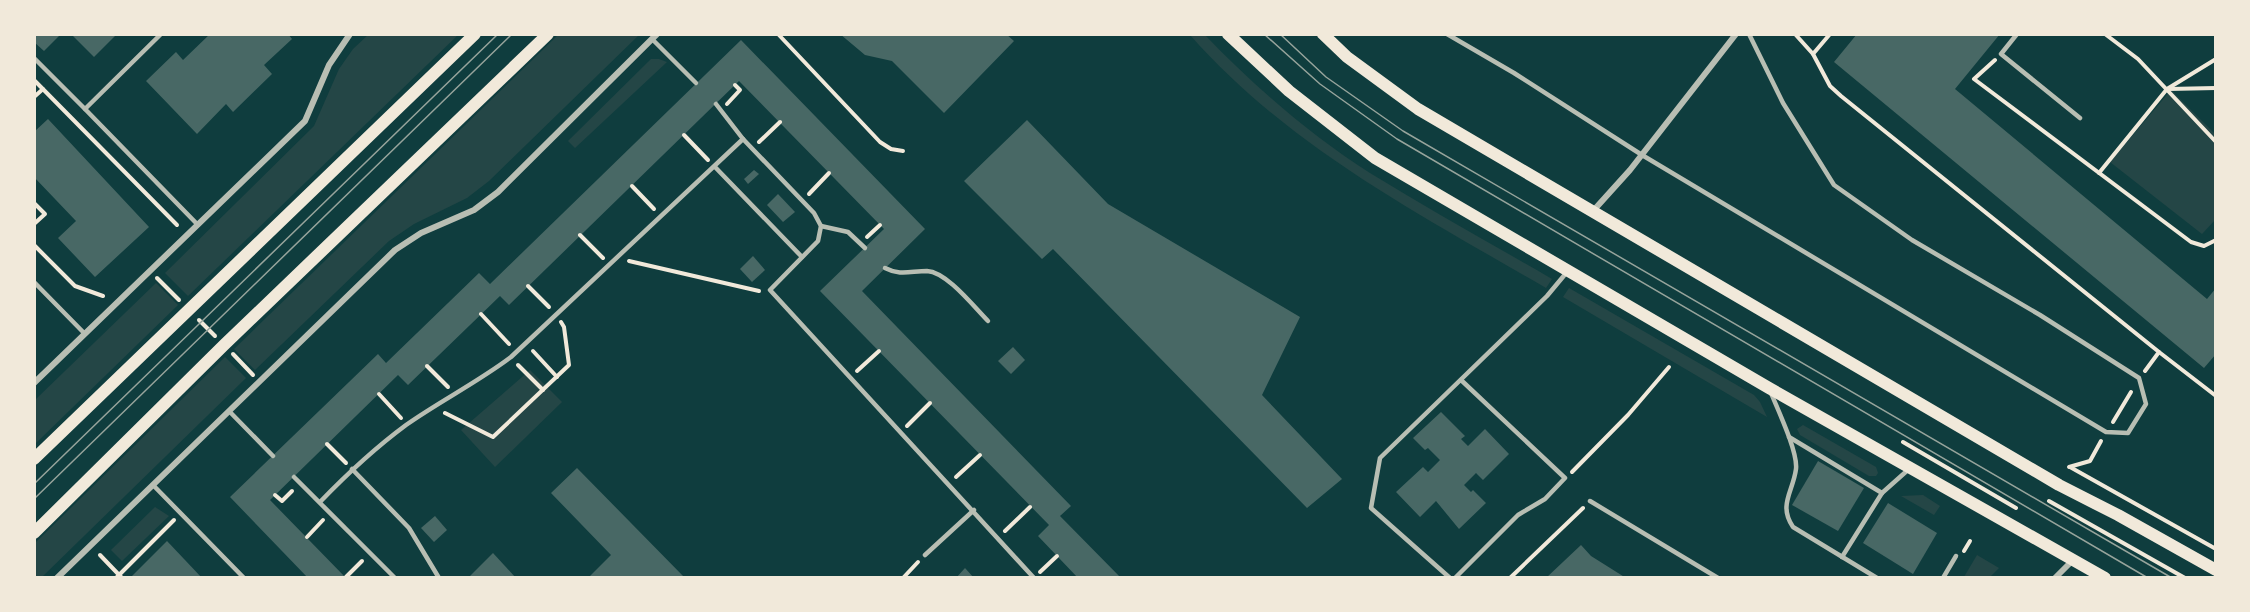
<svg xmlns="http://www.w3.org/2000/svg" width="2250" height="612" font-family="Barlow,sans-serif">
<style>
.green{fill:#244646}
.building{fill:#486865}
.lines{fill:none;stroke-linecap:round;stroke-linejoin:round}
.path{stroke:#f1e9da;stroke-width:4}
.service{stroke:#b8beb3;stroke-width:4.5}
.minor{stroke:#b8beb3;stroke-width:6}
.secondary{stroke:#f1e9da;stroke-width:12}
.tram{stroke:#97a49c;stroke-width:1.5}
</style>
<rect width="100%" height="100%" fill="#0f3d3e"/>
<g class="green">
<polygon points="369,34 458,35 188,296 165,273 314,126 339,69 353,49"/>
<polygon points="559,34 639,35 489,181 467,198 414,224 389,241 255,370 234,349"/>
<path d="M1190 35H1205C1254 86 1310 135 1370 173 1430 210 1492 244 1552 279L1546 288C1419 214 1289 147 1190 35Z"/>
<polygon points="651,59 659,59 667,62 575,148 568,141"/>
<polygon points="2171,90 2215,134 2215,220 2202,234 2110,162"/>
<polygon points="156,283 178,305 35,444 35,400"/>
<polygon points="1569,288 1754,395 1760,402 1767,417 1563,297"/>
<polygon points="225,357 246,378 42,577 35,577 35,543"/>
<polygon points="530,370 562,402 495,467 461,430"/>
<polygon points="1803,425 1876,467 1878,473 1876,476 1869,476 1800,435 1797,429"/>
<polygon points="1923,495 1940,506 1934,515 1901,496"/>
<polygon points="155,507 169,516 122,561 111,550"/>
<polygon points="1977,555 1999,568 1990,577 1964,577"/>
</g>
<g class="building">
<polygon points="34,34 61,34 44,51 34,42"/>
<polygon points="71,34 117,34 94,57"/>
<polygon points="210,34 288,34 292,39 264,65 272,74 233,112 226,104 197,134 146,81 176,52 183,60"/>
<polygon points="840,34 1006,34 1014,41 944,113 892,61 865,55"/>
<polygon points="1857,34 2000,34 1955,89 2207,299 2216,288 2216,354 2204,368 1834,62"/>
<polygon points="741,40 925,229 862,291 1071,506 1060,516 1121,578 1078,578 1038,536 1049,525 820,291 884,229 739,81 509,305 500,296 408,385 398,375 270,500 346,578 308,578 230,497 378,354 386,363 479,273 490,284"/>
<polygon points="48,119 149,227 95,277 58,238 76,221 34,177 34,132"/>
<polygon points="1027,120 1108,204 1300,317 1262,395 1342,479 1307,508 1053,249 1042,259 964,181"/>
<polygon points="754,170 759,174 748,184 744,179"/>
<polygon points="778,194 795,212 783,222 767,205"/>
<polygon points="753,256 765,270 752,282 740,269"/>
<polygon points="1013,347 1025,360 1011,374 998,361"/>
<polygon points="1441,412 1465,436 1461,439 1468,446 1485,429 1509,454 1483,480 1476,473 1464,485 1471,492 1473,490 1486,503 1459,529 1436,501 1420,517 1396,492 1423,467 1428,472 1440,460 1428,448 1425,450 1413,438"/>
<polygon points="1818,461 1864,488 1838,531 1792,505"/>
<polygon points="577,468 685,578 588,578 611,555 551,493"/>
<polygon points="1888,503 1937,533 1913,574 1863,543"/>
<polygon points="435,516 447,530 434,542 421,528"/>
<polygon points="167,541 202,578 130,578"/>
<polygon points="1581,545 1591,556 1626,578 1546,578"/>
<polygon points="493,553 516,578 468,578"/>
<polygon points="965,568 974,578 956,578"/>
</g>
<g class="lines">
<g class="path">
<polyline points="778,34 880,142 891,149 903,151"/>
<polyline points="1795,34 1813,54 1830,86 1841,96 2159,352 2145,371"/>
<polyline points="2105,34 2138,59 2216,142"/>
<polyline points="1813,54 1830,34"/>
<polyline points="1995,60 1974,79 2191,242 2204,246 2216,240"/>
<polyline points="34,80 177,225"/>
<polyline points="2168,89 2216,88"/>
<polyline points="34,97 43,89"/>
<polyline points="727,104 740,90 735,85"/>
<polyline points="684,135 708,160"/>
<polyline points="759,142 780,122"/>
<polyline points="2099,173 2167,89 2216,59"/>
<polyline points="632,186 654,209"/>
<polyline points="809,194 829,173"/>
<polyline points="34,203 45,214 34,224"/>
<polyline points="580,235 603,258"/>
<polyline points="867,237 880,225"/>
<polyline points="34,245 75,286 103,296"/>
<polyline points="629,261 759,291"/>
<polyline points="157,278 179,300"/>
<polyline points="528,286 549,307"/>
<polyline points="481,314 509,344"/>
<polyline points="199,320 215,336"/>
<polyline points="533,351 557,377"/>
<polyline points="2159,352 2216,396"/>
<polyline points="233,354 253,375"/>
<polyline points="518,365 543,390"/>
<polyline points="427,366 448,387"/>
<polyline points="857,371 879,351"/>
<polyline points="379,394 401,418"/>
<polyline points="445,413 493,437 569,365 564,327 561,322"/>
<polyline points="2113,422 2131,392"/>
<polyline points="907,426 930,403"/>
<polyline points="1903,442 2016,508"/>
<polyline points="327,444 346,463"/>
<polyline points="2069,467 2090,461 2101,441"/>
<polyline points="2070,467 2216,549"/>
<polyline points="1572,472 1628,415 1669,367"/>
<polyline points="956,477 980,455"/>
<polyline points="275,495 282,501 292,491"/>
<polyline points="2049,501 2185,578"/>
<polyline points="1005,531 1030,507"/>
<polyline points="307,537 323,520"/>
<polyline points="1964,551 1970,541"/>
<polyline points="100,555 122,578"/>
<polyline points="1040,572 1057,556"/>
<polyline points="346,577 362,561"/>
<polyline points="116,578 174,520"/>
<polyline points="903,578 918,562"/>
<polyline points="1510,578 1583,508"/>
</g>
<g class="service">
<polyline points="161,34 85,109 198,225"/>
<polyline points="1447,34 1514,73 1642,155 2106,432 2128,433 2146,404 2139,378 2040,315 1912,240 1834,185 1783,103 1749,34"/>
<polyline points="2017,34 2001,54 2080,118"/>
<polyline points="652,39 696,83"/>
<polyline points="34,58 85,109"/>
<polyline points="716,104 743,139 814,213 821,226 818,241 770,290 1034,578"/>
<polyline points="715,167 802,257"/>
<polyline points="821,226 848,232 865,248"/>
<path d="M885 268C900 276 911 271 927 271 947 272 974 307 988 321"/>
<polyline points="34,282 85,334"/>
<path d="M1771 393C1778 410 1798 452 1796 469 1793 492 1778 505 1793 527L1877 578"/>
<polyline points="229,411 273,456"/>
<polyline points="1789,437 1882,493"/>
<polyline points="352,469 409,528 439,578"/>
<polyline points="294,477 395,578"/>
<polyline points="153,485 244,578"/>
<polyline points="1590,501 1718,578"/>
<path d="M320 502C347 474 375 448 406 425 440 401 478 382 511 357L743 139"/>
<polyline points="925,555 974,510"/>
<polyline points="1842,557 1882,493 1909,469"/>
<polyline points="1450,578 1371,508 1380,458 1547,296 1567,272"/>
<polyline points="1455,578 1518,515 1545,499 1565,478 1461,380"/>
<polyline points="1943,578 1956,556"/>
</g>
<g class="minor">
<polyline points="1593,211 1630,170 1736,34"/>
<polyline points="34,383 305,121 329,65 350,34"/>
<polyline points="57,578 395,250 421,233 474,210 498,192 657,34"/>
<polyline points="2055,578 2073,560"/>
</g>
<g class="secondary">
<polyline points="1228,34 1289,91 1375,158 1769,388 2105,578"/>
<polyline points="1323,34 1347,57 1418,109 2059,485 2118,515 2216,570"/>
<polyline points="34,459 475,34"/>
<polyline points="34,533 224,345 548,34"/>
</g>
<g class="tram">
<polyline points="1264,34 1320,84 1397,139 2148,578"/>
<polyline points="1280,34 1326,77 1403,131 2172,578"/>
<polyline points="34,484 498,34"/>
<polyline points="34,499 512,34"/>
</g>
</g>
<rect width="2250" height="612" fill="none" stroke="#f1e9da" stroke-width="72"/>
</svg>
